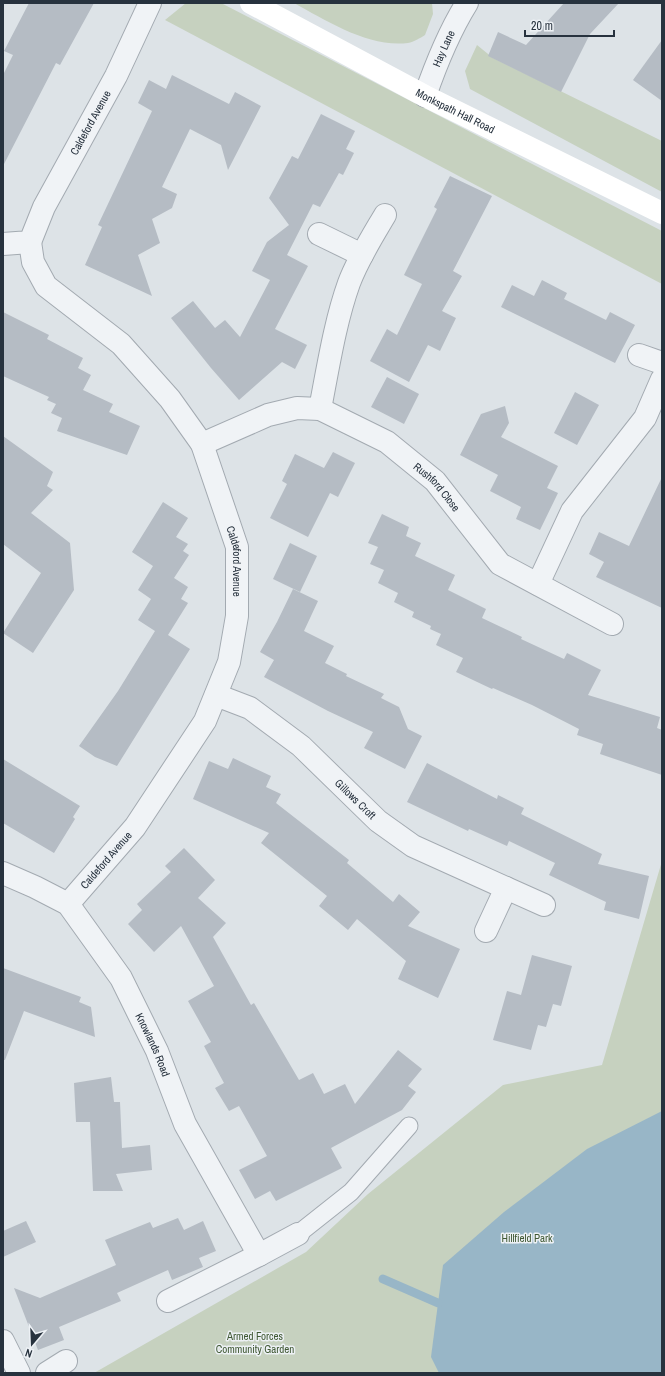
<svg xmlns="http://www.w3.org/2000/svg" width="665" height="1376" font-family="'Archivo Narrow',sans-serif">
<style>
.green{fill:#c6d1bf}
.water{fill:#98b6c7}
.lines{fill:none;stroke-linecap:round;stroke-linejoin:round}
.stream{stroke:#98b6c7;stroke-width:9}
.building{fill:#b5bcc4}
.lane-casing{stroke:#a3aab1;stroke-width:19}
.street-casing{stroke:#a3aab1;stroke-width:24}
.lane{stroke:#f0f3f6;stroke-width:17}
.street{stroke:#f0f3f6;stroke-width:22}
.secondary{stroke:#fff;stroke-width:22}
.labels{text-anchor:middle;stroke-width:3;stroke-linejoin:round;paint-order:stroke}
.street-label{font-size:11px;fill:#27323e;stroke:#edf1f5}
.park-label{font-size:11px;fill:#405934;stroke:#edf1f5}
</style>
<rect width="100%" height="100%" fill="#dde3e7"/>
<g class="green">
<polygon points="186,3 221,3 662,231 662,284 165,20"/>
<path d="M294 3H432L433 14 425 35C420 38 414 42 408 43 369 48 327 21 294 3Z"/>
<polygon points="477,45 493,58 662,141 662,192 470,89 465,71"/>
<polygon points="662,861 662,1373 94,1373 306,1252 368,1194 503,1085 602,1065"/>
</g>
<polygon class="water" points="662,1111 662,1373 439,1373 431,1357 443,1265 504,1212 587,1149"/>
<g class="lines">
<polyline class="stream" points="383,1279 438,1303"/>
</g>
<g class="building">
<polygon points="29,3 94,3 60,65 56,63 3,166 3,75 13,55 4,51"/>
<polygon points="564,3 619,3 590,34 561,92 488,56 498,32 526,45"/>
<polygon points="662,40 662,101 633,80"/>
<polygon points="172,75 229,104 235,92 261,106 228,170 221,145 190,129 162,187 177,194 172,208 152,219 160,243 138,255 152,296 85,265 102,227 98,225 152,111 138,103 149,80 166,89"/>
<polygon points="321,114 355,131 346,149 354,153 343,175 339,173 320,207 313,204 287,255 308,266 275,329 307,345 295,369 282,362 239,400 211,368 171,318 193,301 215,328 225,320 240,337 270,280 252,271 267,242 289,225 269,198 292,156 298,159"/>
<polygon points="450,176 492,196 453,271 462,276 442,311 456,318 440,351 428,345 409,382 370,361 387,329 397,335 422,284 404,275 437,209 434,207"/>
<polygon points="542,280 567,293 564,299 606,320 610,312 635,325 615,363 501,307 512,285 534,296"/>
<polygon points="3,312 49,335 47,339 83,358 78,368 91,375 83,390 113,404 109,412 140,426 127,455 57,431 62,418 51,413 56,404 47,400 49,397 3,376"/>
<polygon points="387,377 419,394 404,424 371,407"/>
<polygon points="575,392 599,405 577,445 554,433"/>
<polygon points="505,406 509,423 501,437 558,466 547,488 558,493 540,530 516,519 521,507 490,491 498,475 460,455 481,414"/>
<polygon points="3,436 53,472 47,486 53,490 31,513 70,543 74,590 33,653 3,633 41,573 3,544"/>
<polygon points="333,452 355,463 338,497 330,493 308,537 270,518 287,484 282,481 295,454 324,468"/>
<polygon points="662,477 662,608 596,577 604,562 589,554 599,532 629,546"/>
<polygon points="163,502 188,518 176,537 188,544 183,551 189,555 174,578 188,587 181,599 188,603 168,635 190,649 117,766 95,757 79,746 118,691 155,631 138,620 151,599 138,590 153,566 132,552"/>
<polygon points="382,514 409,527 406,536 421,543 415,556 455,575 448,590 486,609 482,618 522,637 521,639 564,659 567,653 601,670 588,695 660,717 657,728 662,730 662,775 600,754 603,744 577,735 579,729 532,705 493,688 492,689 456,672 463,658 436,645 441,634 430,629 431,626 412,617 414,612 394,602 398,593 378,583 384,570 370,564 378,547 368,543"/>
<polygon points="290,543 317,556 300,592 273,579"/>
<polygon points="293,589 318,601 304,631 334,646 325,663 347,674 346,676 384,694 381,698 399,707 408,729 422,736 405,769 364,748 373,732 328,711 264,677 274,660 260,652 277,622"/>
<polygon points="233,758 271,776 266,787 281,794 276,803 349,860 347,863 393,902 399,894 420,912 408,926 460,949 438,998 398,979 406,961 357,919 348,930 319,906 327,896 261,843 269,833 193,799 209,761 228,769"/>
<polygon points="3,759 80,806 73,817 75,819 54,853 3,823"/>
<polygon points="427,763 497,799 498,795 524,808 521,814 602,854 598,864 649,876 639,919 604,910 606,902 549,875 555,863 509,841 507,846 469,829 468,831 407,802"/>
<polygon points="184,848 215,880 198,898 226,923 213,937 251,1005 254,1003 299,1080 313,1073 324,1094 345,1084 355,1104 398,1050 422,1069 408,1086 416,1092 402,1110 331,1148 342,1168 276,1201 270,1191 255,1199 239,1170 267,1156 239,1106 229,1111 215,1088 224,1083 204,1046 211,1042 188,1001 214,986 181,926 154,952 128,924 142,910 137,904 171,872 165,866"/>
<polygon points="532,955 572,966 561,1006 553,1004 546,1027 538,1025 531,1050 493,1040 507,991 521,995"/>
<polygon points="3,968 81,997 79,1002 91,1007 95,1037 24,1011 5,1060 3,1060"/>
<polygon points="111,1077 114,1102 120,1102 122,1148 150,1145 152,1170 116,1174 123,1191 93,1191 90,1122 76,1122 74,1083"/>
<polygon points="178,1218 184,1230 203,1221 216,1251 199,1258 203,1267 172,1280 168,1270 117,1293 121,1301 59,1327 64,1340 38,1350 14,1288 40,1298 116,1265 105,1240 150,1222 153,1228"/>
<polygon points="26,1221 36,1242 3,1257 3,1231"/>
</g>
<g class="lines">
<defs>
<polyline id="lane" points="298,1234 351,1192 409,1126"/>
<g id="street">
<path id="s1" d="M425 96C436 64 449 32 467 3"/>
<polyline points="319,234 362,255"/>
<path id="s2" d="M30 242 33 262 46 286 121 344 170 399 202 444 237 547V616L229 662 205 721 135 827 68 904"/>
<path id="s3" d="M3 244 30 242 44 207 116 76 150 3"/>
<polyline points="639,355 662,363"/>
<path d="M320 409C328 368 335 322 349 283 358 259 372 237 385 215"/>
<path id="s4" d="M202 444 268 415 297 408 320 409 387 442 435 481 500 564 612 624"/>
<polyline points="538,584 572,511 645,418 662,379"/>
<path id="s5" d="M216 695 250 708 301 746 378 821 413 846 506 888 486 931"/>
<path id="s6" d="M3 873 35 887 68 904 121 978 157 1051 185 1124 259 1255 168 1301"/>
<polyline points="506,888 544,905"/>
<polyline points="259,1255 298,1234"/>
<polyline points="3,1341 19,1373"/>
<polyline points="47,1373 66,1361"/>
</g>
</defs>
<use href="#lane" class="lane-casing"/>
<use href="#street" class="street-casing"/>
<use href="#lane" class="lane"/>
<use href="#street" class="street"/>
<path class="secondary" id="s7" d="M251 3 425 96 662 213"/>
</g>
<g class="labels">
<g class="street-label">
<text dy="4" stroke="none"><textPath href="#s1" startOffset="51">Hay Lane</textPath></text>
<text dy="4" stroke="none"><textPath href="#s7" startOffset="231">Monkspath Hall Road</textPath></text>
<text dy="4" stroke="none"><textPath href="#s3" startOffset="161">Caldeford Avenue</textPath></text>
<text dy="4" stroke="none"><textPath href="#s4" startOffset="267">Rushford Close</textPath></text>
<text dy="4" stroke="none"><textPath href="#s2" startOffset="394">Caldeford Avenue</textPath></text>
<text dy="4" stroke="none"><textPath href="#s5" startOffset="176">Gillows Croft</textPath></text>
<text transform="translate(106 860) rotate(-49)" y="4">Caldeford Avenue</text>
<text dy="4" stroke="none"><textPath href="#s6" startOffset="237">Knowlands Road</textPath></text>
</g>
<g class="park-label">
<text x="527" y="1242">Hillfield Park</text>
<text x="255" y="1340">Armed Forces<tspan x="255" dy="13">Community Garden</tspan></text>
</g>
</g>
<rect width="665" height="1376" fill="none" stroke="#27323e" stroke-width="8"/>
<g transform="translate(32 1344) rotate(199)" stroke="#edf1f5" stroke-width="3" paint-order="stroke">
<path d="M0-3L7 15L0 10L-7 15Z" fill="#27323e"/>
<text y="-6" font-size="11" font-weight="bold" text-anchor="middle" fill="#27323e">N</text>
</g>
<path d="M525 30v6h89v-6" fill="none" stroke="#27323e" stroke-width="2"/>
<text x="531" y="30" font-size="12" fill="#27323e" stroke="#edf1f5" stroke-width="3" paint-order="stroke">20 m</text>
</svg>
